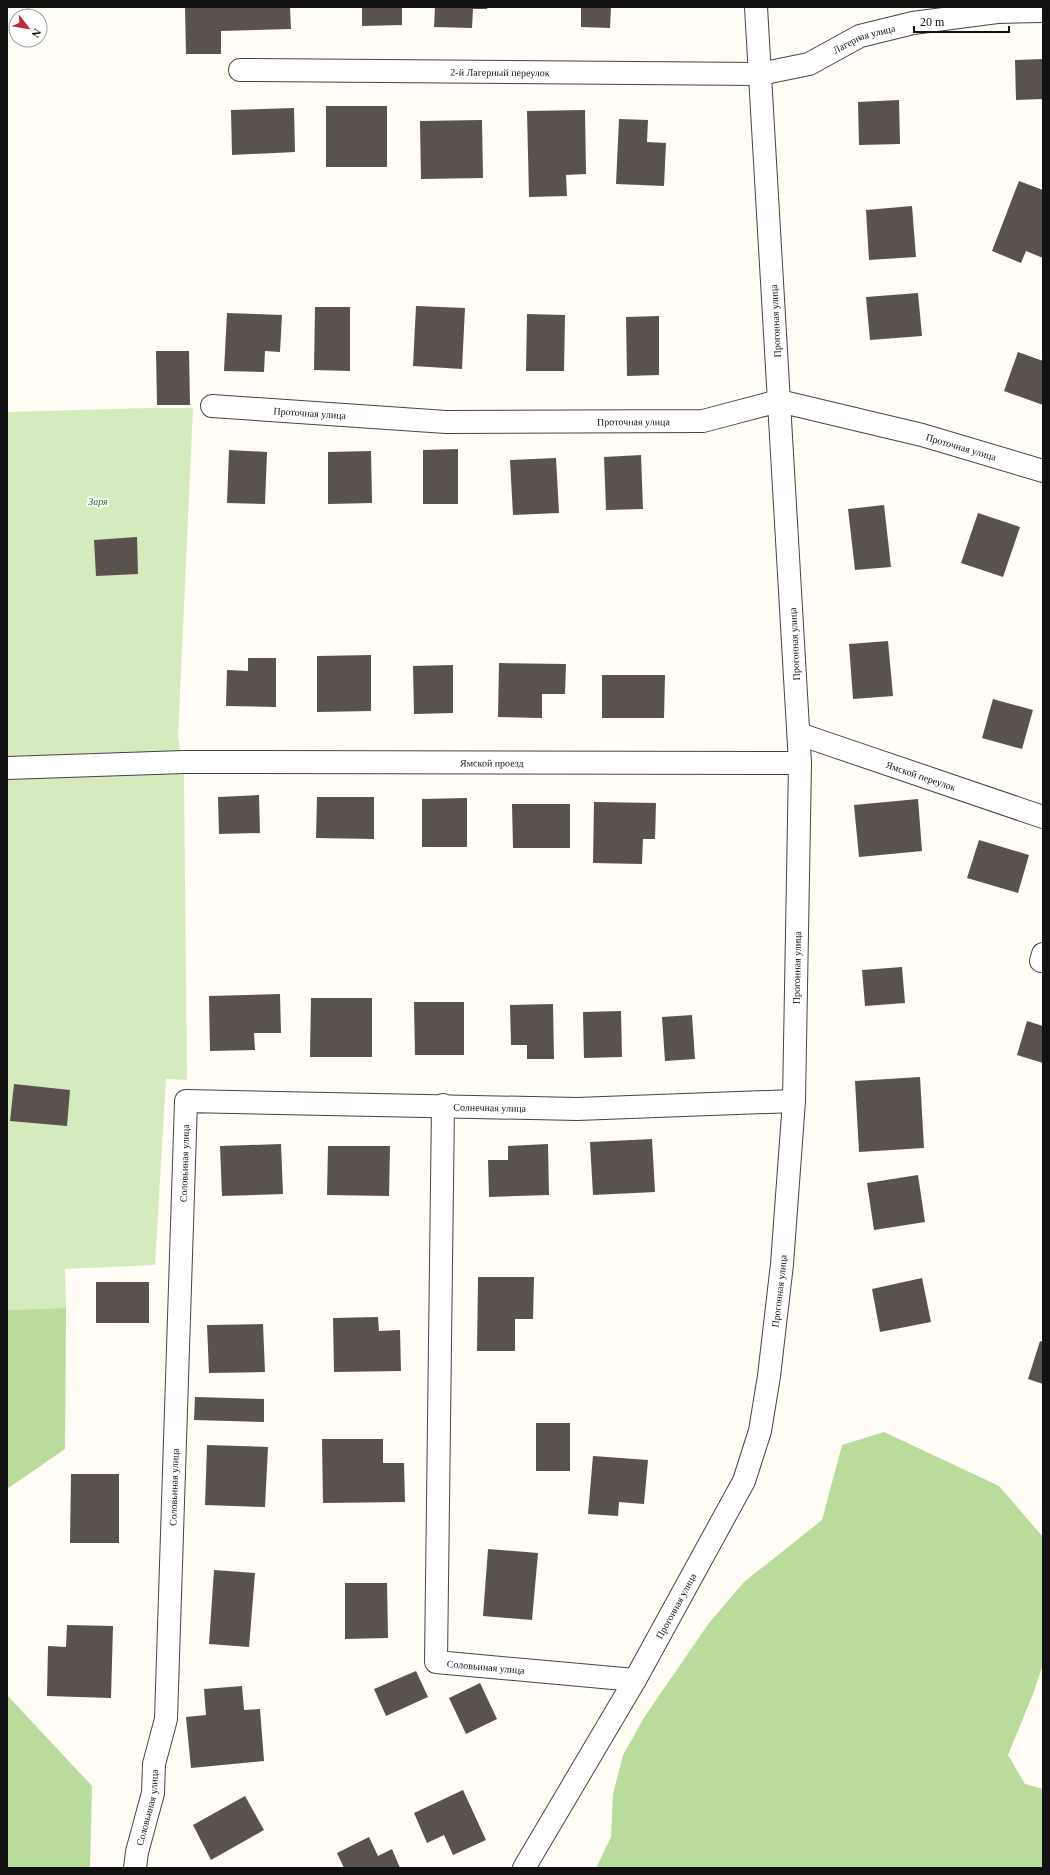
<svg xmlns="http://www.w3.org/2000/svg" width="1050" height="1875" font-family="'Times New Roman',serif">
<style>
.green{fill:#d5ebbd}
.forest{fill:#b9dc9c}
.building{fill:#5a524d}
.lines{fill:none;stroke-linecap:round;stroke-linejoin:round}
.minor-casing{stroke:#444;stroke-width:24}
.minor{stroke:#fff;stroke-width:22}
.labels{text-anchor:middle;stroke-width:4;stroke-linejoin:round;paint-order:stroke}
.street-label{font-size:10px;fill:#111;stroke:#fff}
.park-label{font-size:10px;font-style:italic;fill:#2f6b1f;stroke:#fff}
</style>
<rect width="100%" height="100%" fill="#fffdf5"/>
<polygon class="green" points="148,408 193,408 178,737 184,777 187,1080 166,1079 155,1265 65,1269 66,1308 7,1310 7,412"/>
<g class="forest">
<polygon points="66,1308 65,1449 7,1489 7,1310"/>
<polygon points="884,1432 999,1486 1043,1537 1043,1664 1033,1694 1008,1755 1025,1784 1043,1789 1043,1868 596,1868 611,1837 613,1794 623,1755 645,1716 709,1623 744,1582 822,1520 842,1445"/>
<polygon points="7,1695 92,1786 90,1868 7,1868"/>
</g>
<g class="building">
<polygon points="185,7 290,7 291,29 221,31 221,54 186,54"/>
<polygon points="362,7 402,7 402,25 362,26"/>
<polygon points="435,7 487,7 487,9 473,9 472,28 434,27"/>
<polygon points="581,7 611,7 610,28 581,27"/>
<polygon points="1043,59 1043,99 1016,100 1015,60"/>
<polygon points="899,100 900,144 859,145 858,102"/>
<rect x="326" y="106" width="61" height="61"/>
<polygon points="294,108 295,152 232,155 231,110"/>
<polygon points="585,110 586,174 566,175 567,196 529,197 527,111"/>
<polygon points="619,119 648,120 647,142 666,143 664,186 616,184"/>
<polygon points="482,120 483,178 421,179 420,121"/>
<polygon points="1019,181 1043,190 1043,258 1026,251 1021,263 992,251"/>
<polygon points="912,206 916,257 869,260 866,210"/>
<polygon points="918,293 922,336 870,340 866,297"/>
<polygon points="416,306 465,308 462,369 413,366"/>
<polygon points="315,307 350,307 350,371 314,370"/>
<polygon points="227,313 282,315 280,352 265,351 264,372 224,371"/>
<polygon points="527,314 565,315 564,371 526,371"/>
<polygon points="659,316 659,375 627,376 626,317"/>
<polygon points="156,351 189,351 190,405 157,405"/>
<polygon points="1018,352 1043,361 1043,405 1004,391"/>
<polygon points="458,449 458,504 423,504 423,450"/>
<polygon points="229,450 267,452 265,504 227,503"/>
<polygon points="371,451 372,503 328,504 328,452"/>
<polygon points="641,455 643,509 606,510 604,457"/>
<polygon points="556,458 559,513 513,515 510,460"/>
<polygon points="884,505 891,567 855,570 848,509"/>
<polygon points="978,513 1020,527 1003,577 961,563"/>
<polygon points="137,537 138,574 96,576 94,540"/>
<polygon points="888,641 893,696 853,699 849,644"/>
<polygon points="371,655 371,711 317,712 317,656"/>
<polygon points="248,658 276,658 276,707 226,706 227,670 248,671"/>
<polygon points="499,663 566,664 565,694 542,694 542,718 498,717"/>
<polygon points="453,665 453,713 414,714 413,666"/>
<polygon points="602,675 665,675 664,718 602,718"/>
<polygon points="993,699 1033,710 1022,749 982,738"/>
<polygon points="259,795 260,833 219,834 218,797"/>
<polygon points="317,797 374,797 374,839 316,838"/>
<polygon points="467,798 467,847 422,847 422,799"/>
<polygon points="918,799 922,851 859,857 854,805"/>
<polygon points="594,802 656,803 655,839 643,839 642,864 593,863"/>
<polygon points="512,804 570,804 570,848 513,848"/>
<polygon points="979,840 1029,855 1018,893 967,878"/>
<polygon points="902,967 905,1003 865,1006 862,970"/>
<polygon points="280,994 281,1033 254,1033 255,1050 210,1051 209,996"/>
<polygon points="311,998 372,998 372,1057 310,1057"/>
<polygon points="414,1002 464,1002 464,1055 415,1055"/>
<polygon points="553,1004 554,1059 527,1059 527,1045 511,1045 510,1005"/>
<polygon points="621,1011 622,1057 584,1058 583,1012"/>
<polygon points="692,1015 695,1059 665,1061 662,1017"/>
<polygon points="1027,1021 1043,1026 1043,1063 1017,1055"/>
<polygon points="920,1077 924,1148 859,1152 855,1081"/>
<polygon points="14,1084 70,1090 67,1126 10,1121"/>
<polygon points="652,1139 655,1192 593,1195 590,1142"/>
<polygon points="281,1144 283,1194 222,1196 220,1146"/>
<polygon points="548,1144 549,1195 489,1197 488,1160 508,1160 508,1146"/>
<polygon points="328,1146 390,1146 389,1196 327,1195"/>
<polygon points="918,1175 925,1222 874,1230 867,1183"/>
<polygon points="478,1277 534,1277 533,1319 515,1319 515,1351 477,1351"/>
<polygon points="922,1278 931,1322 880,1332 872,1289"/>
<rect x="96" y="1282" width="53" height="41"/>
<polygon points="378,1317 379,1331 400,1330 401,1371 334,1372 333,1318"/>
<polygon points="263,1324 265,1372 209,1373 207,1325"/>
<polygon points="1040,1341 1043,1342 1043,1384 1028,1379"/>
<polygon points="195,1397 264,1399 264,1422 194,1420"/>
<rect x="536" y="1423" width="34" height="48"/>
<polygon points="322,1439 383,1439 383,1463 404,1463 405,1502 323,1503"/>
<polygon points="207,1445 268,1447 265,1507 205,1505"/>
<polygon points="593,1456 648,1460 644,1504 619,1502 618,1516 588,1514"/>
<polygon points="71,1474 119,1474 119,1543 70,1543"/>
<polygon points="488,1549 538,1553 532,1620 483,1616"/>
<polygon points="214,1570 255,1573 249,1647 209,1644"/>
<polygon points="345,1583 387,1583 388,1638 345,1639"/>
<polygon points="67,1625 113,1626 111,1698 47,1696 48,1646 66,1647"/>
<polygon points="416,1671 428,1697 386,1716 374,1689"/>
<polygon points="480,1683 497,1719 466,1734 449,1698"/>
<polygon points="242,1686 244,1710 260,1709 264,1761 191,1768 186,1717 206,1715 204,1689"/>
<polygon points="463,1790 486,1840 453,1855 444,1835 427,1843 414,1813"/>
<polygon points="245,1796 264,1830 211,1860 193,1825"/>
<polygon points="369,1837 378,1856 392,1849 400,1868 344,1868 337,1853"/>
</g>
<g class="lines">
<defs>
<g id="minor">
<path id="s1" d="M240 70 760 74 809 64 860 36 913 23 997 12 1043 11"/>
<path id="s2" d="M212 406 446 422 703 421 779 401 922 435 1043 471"/>
<path id="s3" d="M799 734 1043 817"/>
<path id="s4" d="M7 768 184 762 800 763"/>
<polyline points="1041,961 1043,954"/>
<path id="s5" d="M443 1105 436 1662 635 1680"/>
<path id="s6" d="M135 1868 137 1852 153 1793 154 1764 166 1719 186 1101 577 1109 794 1101"/>
<path id="s7" d="M524 1868 635 1680 744 1481 760 1431 769 1376 782 1264 794 1101 800 763 756 7"/>
</g>
</defs>
<use href="#minor" class="minor-casing"/>
<use href="#minor" class="minor"/>
</g>
<g class="labels">
<g class="street-label">
<text dy="4" stroke="none"><textPath href="#s1" startOffset="631">Лагерная улица</textPath></text>
<text dy="4" stroke="none"><textPath href="#s1" startOffset="260">2-й Лагерный переулок</textPath></text>
<text transform="translate(775 321) rotate(-93)" y="4">Прогонная улица</text>
<text dy="4" stroke="none"><textPath href="#s2" startOffset="98">Проточная улица</textPath></text>
<text dy="4" stroke="none"><textPath href="#s2" startOffset="422">Проточная улица</textPath></text>
<text dy="4" stroke="none"><textPath href="#s2" startOffset="758">Проточная улица</textPath></text>
<text transform="translate(794 644) rotate(-93)" y="4">Прогонная улица</text>
<text dy="4" stroke="none"><textPath href="#s4" startOffset="485">Ямской проезд</textPath></text>
<text dy="4" stroke="none"><textPath href="#s3" startOffset="129">Ямской переулок</textPath></text>
<text dy="4" stroke="none"><textPath href="#s7" startOffset="963">Прогонная улица</textPath></text>
<text dy="4" stroke="none"><textPath href="#s6" startOffset="1075">Солнечная улица</textPath></text>
<text dy="4" stroke="none"><textPath href="#s6" startOffset="709">Соловьиная улица</textPath></text>
<text dy="4" stroke="none"><textPath href="#s7" startOffset="639">Прогонная улица</textPath></text>
<text dy="4" stroke="none"><textPath href="#s6" startOffset="385">Соловьиная улица</textPath></text>
<text dy="4" stroke="none"><textPath href="#s7" startOffset="303">Прогонная улица</textPath></text>
<text dy="4" stroke="none"><textPath href="#s5" startOffset="607">Соловьиная улица</textPath></text>
<text dy="4" stroke="none"><textPath href="#s6" startOffset="62">Соловьиная улица</textPath></text>
</g>
<g class="park-label">
<text x="98" y="505">Заря</text>
</g>
</g>
<rect width="1050" height="1875" fill="none" stroke="#111111" stroke-width="16"/>
<g transform="translate(28 28) rotate(121)"><circle r="19" fill="#ffffff" stroke="#a0a0a0"/>
<path d="M0-3L7 15L0 10L-7 15Z" fill="#c4262e"/>
<text y="-6" font-size="11" font-weight="bold" text-anchor="middle" fill="#111111">N</text>
</g>
<path d="M914 26v6h95v-6" fill="none" stroke="#111111" stroke-width="2"/>
<text x="920" y="26" font-size="12" fill="#111111" stroke="#ffffff" stroke-width="3" paint-order="stroke">20 m</text>
</svg>
